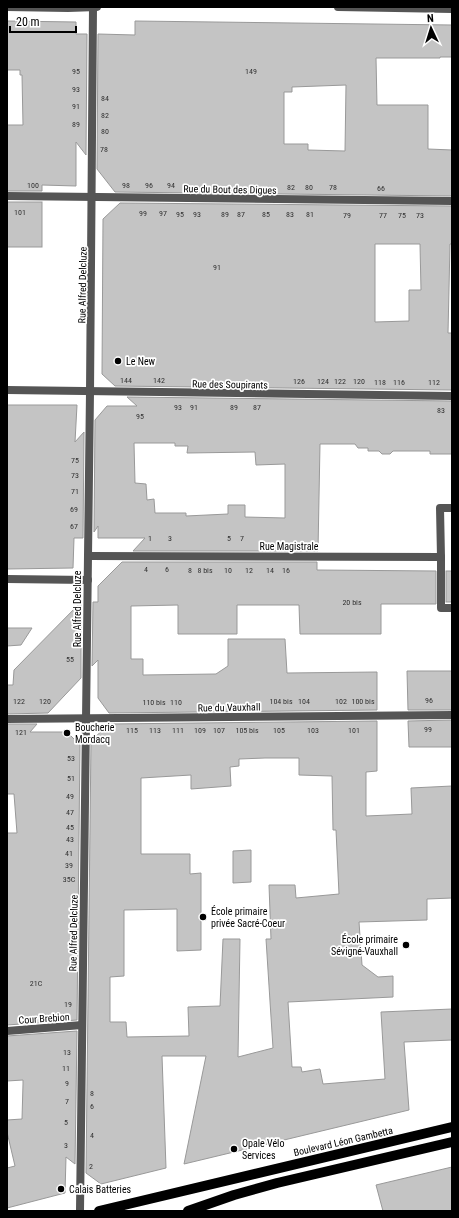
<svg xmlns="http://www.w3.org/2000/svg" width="459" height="1218" font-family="'Roboto Condensed',sans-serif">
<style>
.building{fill:#c4c4c4;stroke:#999;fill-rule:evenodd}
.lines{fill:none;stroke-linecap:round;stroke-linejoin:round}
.lane{stroke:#555;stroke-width:8}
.street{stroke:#555;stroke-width:8}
.primary{stroke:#000;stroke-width:10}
.poi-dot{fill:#000;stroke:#fff;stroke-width:1.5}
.labels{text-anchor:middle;stroke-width:3.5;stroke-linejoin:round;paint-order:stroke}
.number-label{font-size:8px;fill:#313131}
.street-label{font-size:10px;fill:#000;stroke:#fff}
.poi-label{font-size:10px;fill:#000;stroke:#fff;text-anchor:start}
</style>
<rect width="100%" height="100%" fill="#fff"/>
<g class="building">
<polygon points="7,21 76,22 76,34 87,34 86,155 76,142 76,186 42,185 42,191 7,191 7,125 23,125 22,75 20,75 20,70 7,70"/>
<path d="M135 21 452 25V57H440V58H376L377 105H428V149L452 150V196L115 192 97 169 98 34 135 35ZM346 85 345 151 308 150V144H284V92H292V87Z"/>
<rect x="7" y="202" width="35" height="45"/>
<path d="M120 203 452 206V244H450L448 333H452V390L115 386 102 374 103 219ZM375 244H420L421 290H409V321L375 322Z"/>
<path d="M127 397 452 401V454H430V451H393L390 454H382L379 451H368V448H358L355 444H320L318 551H133L145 538H98V526L94 532 95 420 107 406H137ZM134 443H175V446H188L187 453 255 452 256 465 285 464V518L245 517V505H228V514L186 516V513H155L154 499 147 500 146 484 135 483Z"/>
<polygon points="7,405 77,405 75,442 84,432 83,538 74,538 73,568 7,569"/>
<polygon points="122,562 317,562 317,570 436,571 436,604 381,604 381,634 300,634 299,605 237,605 237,634 178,634 178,605 131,606 131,659 143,659 143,675 216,674 228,666 228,639 285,639 287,673 377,672 377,710 109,713 98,698 98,660 92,666 93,602 98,602 98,586"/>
<rect x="446" y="571" width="6" height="31"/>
<polygon points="81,602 81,678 48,713 7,714 7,685 13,685 14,670"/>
<polygon points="7,628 32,628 21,645 7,646"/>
<polygon points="407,671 452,671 452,710 408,710"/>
<polygon points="452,720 452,747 409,747 408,721"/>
<path d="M377 721V771L366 772V816L412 814 411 788 452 786V898L427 899V920L359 922 362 965 378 977 393 976V997L288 1002 292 1067H301L302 1072 320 1069 323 1084 385 1079 381 1012 452 1009V1040L404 1042 409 1110 184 1164 206 1056H162L166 1168 101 1184 86 1173 91 741 109 724ZM265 758H299V775L332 776 333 830H336L339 894 296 898 295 885H269L271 939H266L273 1048 238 1057 240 939H223L220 1006 188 1007 189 1036 127 1037 126 1022H110V977L124 976V910L177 909V951L201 950V873L190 874V854H141V778L191 775V789L231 786 230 767 239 766V759Z"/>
<polygon points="7,724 37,724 30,732 67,732 80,745 77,1020 7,1025 7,833 17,833 14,794 7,794"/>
<polygon points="251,850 251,882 233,883 233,851"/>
<polygon points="77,1031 75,1164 66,1157 65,1193 7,1208 7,1168 15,1166 7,1132 7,1120 22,1119 23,1084 23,1080 7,1081 7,1036"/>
<polygon points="452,1167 452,1211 383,1211 376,1185"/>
</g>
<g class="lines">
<g class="lane">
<polyline points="441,557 441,608 452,608"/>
<polyline points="7,1031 82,1025"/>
</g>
<g class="street">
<polyline points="7,7 68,8 97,7"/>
<polyline points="338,7 452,9"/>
<polyline points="7,196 452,201"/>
<polyline points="7,390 452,396"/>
<polyline points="88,556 441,557 440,508 452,508"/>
<polyline points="7,579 88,580"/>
<polyline points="7,719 452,715"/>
<polyline points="80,1211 90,392 93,7"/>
</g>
<g class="primary">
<polyline points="99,1211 452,1127"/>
<polyline points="188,1211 234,1195 277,1183 452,1142"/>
</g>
</g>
<g class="poi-dot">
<circle cx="118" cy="361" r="4"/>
<circle cx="67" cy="733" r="4"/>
<circle cx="203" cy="917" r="4"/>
<circle cx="406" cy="945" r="4"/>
<circle cx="234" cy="1149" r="4"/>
<circle cx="61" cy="1189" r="4"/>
</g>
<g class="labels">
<g class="number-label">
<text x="76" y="74">95</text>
<text x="251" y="74">149</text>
<text x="76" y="92">93</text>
<text x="105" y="101">84</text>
<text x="76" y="109">91</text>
<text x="105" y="118">82</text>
<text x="76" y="127">89</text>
<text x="105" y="134">80</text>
<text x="104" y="152">78</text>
<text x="33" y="188">100</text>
<text x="126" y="188">98</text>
<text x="149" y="188">96</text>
<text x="171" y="188">94</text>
<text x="291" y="190">82</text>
<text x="309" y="190">80</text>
<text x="333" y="190">78</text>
<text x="381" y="191">66</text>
<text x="20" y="215">101</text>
<text x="143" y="216">99</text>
<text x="163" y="216">97</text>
<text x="180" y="217">95</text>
<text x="197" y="217">93</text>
<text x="225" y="217">89</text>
<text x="241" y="217">87</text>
<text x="266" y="217">85</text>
<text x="290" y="217">83</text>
<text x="310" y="217">81</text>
<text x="347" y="218">79</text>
<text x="383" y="218">77</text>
<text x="402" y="218">75</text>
<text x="420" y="218">73</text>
<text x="217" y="270">91</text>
<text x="126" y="383">144</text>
<text x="159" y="383">142</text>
<text x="299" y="384">126</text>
<text x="323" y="384">124</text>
<text x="340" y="384">122</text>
<text x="359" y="384">120</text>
<text x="380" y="385">118</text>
<text x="399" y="385">116</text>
<text x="434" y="385">112</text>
<text x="178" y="410">93</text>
<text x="194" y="410">91</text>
<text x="234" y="410">89</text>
<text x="257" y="410">87</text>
<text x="441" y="413">83</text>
<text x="140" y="419">95</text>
<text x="75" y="463">75</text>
<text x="75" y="478">73</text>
<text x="75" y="494">71</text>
<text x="74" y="512">69</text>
<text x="74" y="529">67</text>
<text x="150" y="541">1</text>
<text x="170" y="541">3</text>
<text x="229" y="541">5</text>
<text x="242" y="541">7</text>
<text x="146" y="572">4</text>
<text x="167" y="572">6</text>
<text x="190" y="573">8</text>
<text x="205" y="573">8 bis</text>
<text x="228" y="573">10</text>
<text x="249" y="573">12</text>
<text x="270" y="573">14</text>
<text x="286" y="573">16</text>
<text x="352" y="605">20 bis</text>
<text x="70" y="662">55</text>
<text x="429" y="703">96</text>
<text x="19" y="704">122</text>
<text x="45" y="704">120</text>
<text x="281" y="704">104 bis</text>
<text x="304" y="704">104</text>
<text x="341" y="704">102</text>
<text x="363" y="704">100 bis</text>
<text x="154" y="705">110 bis</text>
<text x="176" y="705">110</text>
<text x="428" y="732">99</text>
<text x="132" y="733">115</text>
<text x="155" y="733">113</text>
<text x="178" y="733">111</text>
<text x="200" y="733">109</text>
<text x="219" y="733">107</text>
<text x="247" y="733">105 bis</text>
<text x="279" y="733">105</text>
<text x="313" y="733">103</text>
<text x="354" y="733">101</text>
<text x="21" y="735">121</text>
<text x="71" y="761">53</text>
<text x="71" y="781">51</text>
<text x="70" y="799">49</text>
<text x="70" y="815">47</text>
<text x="70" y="830">45</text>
<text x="70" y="842">43</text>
<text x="69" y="856">41</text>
<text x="69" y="868">39</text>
<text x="69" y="882">35C</text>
<text x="36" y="986">21C</text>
<text x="68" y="1007">19</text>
<text x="67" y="1055">13</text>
<text x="66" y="1071">11</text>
<text x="67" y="1086">9</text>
<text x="92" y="1096">8</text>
<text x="67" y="1104">7</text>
<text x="92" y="1109">6</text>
<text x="66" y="1125">5</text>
<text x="92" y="1138">4</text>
<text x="66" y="1148">3</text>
<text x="91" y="1169">2</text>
</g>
<g class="street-label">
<text transform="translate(230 189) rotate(1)" y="4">Rue du Bout des Digues</text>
<text transform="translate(82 285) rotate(-89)" y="4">Rue Alfred Delcluze</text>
<text transform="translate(230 384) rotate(1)" y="4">Rue des Soupirants</text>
<text x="289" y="550">Rue Magistrale</text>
<text transform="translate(77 609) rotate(-90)" y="4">Rue Alfred Delcluze</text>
<text transform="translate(229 707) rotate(-1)" y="4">Rue du Vauxhall</text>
<text transform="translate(73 933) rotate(-89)" y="4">Rue Alfred Delcluze</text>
<text transform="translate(44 1018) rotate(-4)" y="4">Cour Brebion</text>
<text transform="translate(343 1141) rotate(-13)" y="4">Boulevard Léon Gambetta</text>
</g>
<g class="poi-label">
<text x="126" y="365">Le New</text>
<text x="75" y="731">Boucherie<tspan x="75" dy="12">Mordacq</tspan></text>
<text x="211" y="915">École primaire<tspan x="211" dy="12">privée Sacré-Coeur</tspan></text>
<text x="398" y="943" text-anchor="end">École primaire<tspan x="398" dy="12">Sévigné-Vauxhall</tspan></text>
<text x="242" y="1147">Opale Vélo<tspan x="242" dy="12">Services</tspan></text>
<text x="69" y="1193">Calais Batteries</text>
</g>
</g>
<rect width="459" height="1218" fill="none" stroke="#000000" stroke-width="16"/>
<g transform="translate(431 28) rotate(356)" stroke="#ffffff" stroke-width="3" paint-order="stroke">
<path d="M0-3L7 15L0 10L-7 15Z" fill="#000000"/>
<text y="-6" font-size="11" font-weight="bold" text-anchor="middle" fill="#000000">N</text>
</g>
<path d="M10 26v6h66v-6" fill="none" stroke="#000000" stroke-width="2"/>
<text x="16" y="26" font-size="12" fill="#000000" stroke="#ffffff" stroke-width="3" paint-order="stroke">20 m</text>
</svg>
